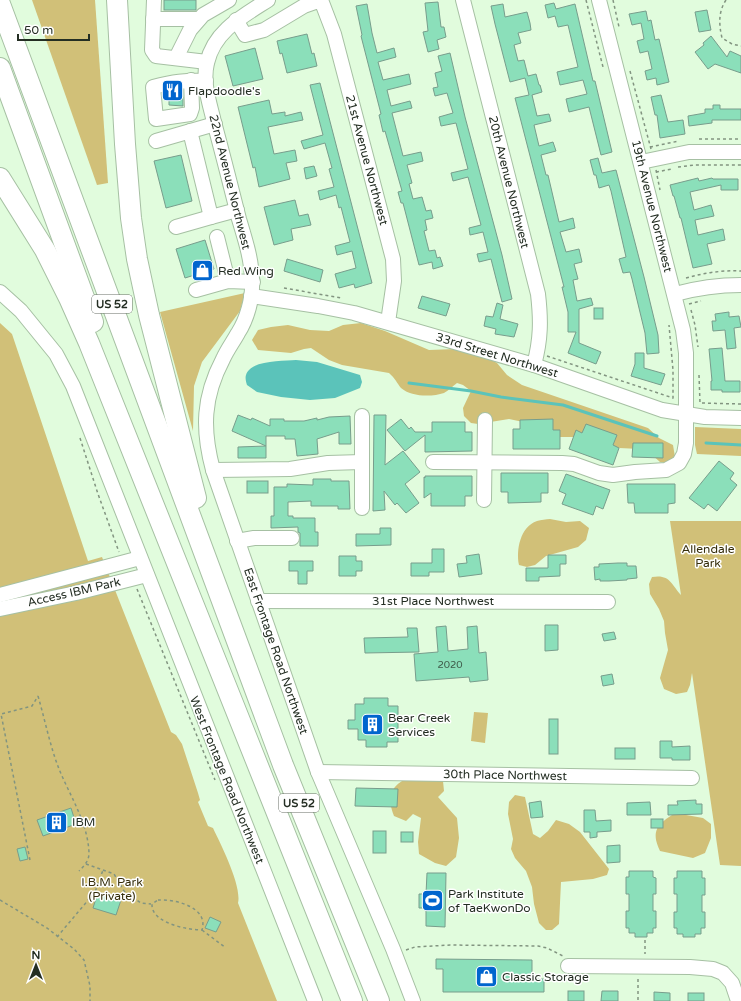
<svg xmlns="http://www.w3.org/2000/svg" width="741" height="1001" font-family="'Varela Round',sans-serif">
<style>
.green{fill:#d1c078}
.water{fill:#5bc3ba}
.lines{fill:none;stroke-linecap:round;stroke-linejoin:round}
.stream{stroke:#5bc3ba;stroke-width:3}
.building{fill:#8bdfba;stroke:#789d8c}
.minor-casing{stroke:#a6c0a3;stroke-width:16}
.highway-casing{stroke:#a6c0a3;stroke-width:22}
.path{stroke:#829480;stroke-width:1.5;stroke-dasharray:3 3;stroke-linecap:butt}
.minor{stroke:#fff;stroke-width:14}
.highway{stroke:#fff;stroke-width:20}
.labels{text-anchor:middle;stroke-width:3;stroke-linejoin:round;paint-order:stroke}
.number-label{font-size:10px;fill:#3e5a49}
.shield{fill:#fff;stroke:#666d65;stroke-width:1}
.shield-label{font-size:11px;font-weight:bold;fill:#242e23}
.poi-label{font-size:12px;fill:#242e23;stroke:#fff;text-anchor:start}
.street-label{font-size:12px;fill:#242e23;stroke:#fff}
.park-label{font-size:12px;fill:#362e0c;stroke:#fff}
</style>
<rect width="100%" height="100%" fill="#e1fcdd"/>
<g class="green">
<polygon points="32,0 95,0 108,183 97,185"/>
<polygon points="245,293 240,311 202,362 194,386 193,431 160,312"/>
<path d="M0 323 12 334 88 561 102 557 171 732 176 735 182 744 198 793 200 800 198 802 208 826 213 828C221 845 242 886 238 903L277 1001H0Z"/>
<path d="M361 323 385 331 429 350 456 349 482 355 497 363 507 375 522 385 648 428 659 438 673 445 675 457 669 463 660 462 650 453 640 449 619 448 606 443 581 437H553L528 423 509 419 478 424 471 423 464 416 463 408 471 391 463 385 457 383C453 386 448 391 444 393 432 397 411 397 401 388 397 383 395 378 389 373L342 365 329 360 311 348 304 349 291 353 258 350 252 340 258 330 271 327 288 325 310 330 329 331 343 325Z"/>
<polygon points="695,427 741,429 741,456 697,454 695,445"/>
<path d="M550 519 566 522 580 521 589 528 586 540 578 547 546 556 535 565 527 567 519 565C516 550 520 527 537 521 541 520 546 519 550 519Z"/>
<path d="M670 521H741V866L720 865 692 673 690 685 687 692 676 694 664 689 660 678 668 650 665 633 664 621 659 609 650 594 649 584 652 577C670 574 671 584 681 595Z"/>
<polygon points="474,712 488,713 485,743 471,741"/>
<path d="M407 778H429L443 781 444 791 438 797 457 818 459 838 456 857 446 866 435 863 419 854 418 842 421 818 413 814 406 821 394 816C387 797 389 788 407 778Z"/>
<polygon points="515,795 525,797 533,834 540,838 548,831 556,820 569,824 580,832 609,869 607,875 593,879 561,882 559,924 552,930 546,930 539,923 534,904 532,887 526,871 515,858 511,849 513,839 508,814 509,802"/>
<path d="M675 813 703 818 711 824V838L705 853 693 858 660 851C650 830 658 824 675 813Z"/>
</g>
<path class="water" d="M296 360 317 362 360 375 362 382 360 388 335 398 310 400 281 397 257 392 247 385C246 382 245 378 246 375 250 360 283 361 296 360Z"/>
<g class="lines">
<g class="stream">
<polyline points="409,383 471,391 501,397 563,405 657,436"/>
<polyline points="706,443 741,445"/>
</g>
</g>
<g class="building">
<rect x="164" y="0" width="32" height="10"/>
<polygon points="438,2 441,27 444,27 446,37 437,40 439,49 428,52 423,32 428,31 425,3"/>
<polygon points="554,3 556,9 575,4 593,81 595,81 612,152 601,155 589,107 569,112 566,99 587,94 583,80 560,85 557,72 578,67 568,25 558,27 555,16 548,18 545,5"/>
<polygon points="367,4 372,33 377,53 394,48 396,57 378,62 383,80 409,74 411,84 387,90 391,106 410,101 412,108 392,113 403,156 421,152 423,161 407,165 412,183 409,184 413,199 422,197 426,211 431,210 433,218 425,220 427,230 424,231 429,251 435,250 437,258 440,257 443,266 433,269 432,262 419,265 403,203 401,203 398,192 402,191 385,131 383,132 379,115 381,114 361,36 362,35 356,6"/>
<polygon points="503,4 505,17 527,12 530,23 531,30 518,33 521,43 514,45 518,61 524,60 528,76 536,74 539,85 540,85 542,92 532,95 537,116 549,114 551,121 534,125 539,146 553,142 556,151 541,155 546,175 548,175 559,222 573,218 575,228 560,232 566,252 579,249 582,262 574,264 578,279 573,280 577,301 591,298 593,305 579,309 579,343 601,352 596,364 568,353 576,332 568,332 568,312 562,287 564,287 515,98 529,95 525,78 510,82 495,24 491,6"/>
<polygon points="707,10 711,30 699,32 695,12"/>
<polygon points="646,11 648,21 651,20 655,40 659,39 669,82 657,85 656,78 647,80 645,71 652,69 648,51 640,53 637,41 644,39 641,23 632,25 629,14"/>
<polygon points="307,34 312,54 314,53 317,66 287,73 282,53 280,54 277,41"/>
<polygon points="711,36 727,57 730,51 741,56 741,73 715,64 708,69 695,52 704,45 703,43"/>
<polygon points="255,48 263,79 233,86 225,56"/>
<polygon points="450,53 465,117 502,255 512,299 502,302 491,259 479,262 477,254 488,252 483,232 470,235 469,228 481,225 468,177 453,181 451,173 468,169 456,123 441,126 439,117 453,113 447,93 435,96 433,88 438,87 435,73 442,71 438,56"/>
<polygon points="320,83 372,283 355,288 354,284 339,288 335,274 356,268 352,251 337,255 335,246 350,242 341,207 339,208 336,195 320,200 318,191 334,187 329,169 332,168 325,143 304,149 301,141 323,135 310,85"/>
<polygon points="183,90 183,106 169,105 169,92"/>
<polygon points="661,95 668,122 683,120 685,134 660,138 657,115 655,115 651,97"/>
<polygon points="269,100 272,114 285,112 285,116 301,112 303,120 268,127 274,154 295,150 297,161 286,163 290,179 259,187 255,167 253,168 238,107"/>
<polygon points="713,105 720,105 720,109 741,109 741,120 712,120 712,123 689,126 688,116 705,113 705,109 713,109"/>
<polygon points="181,155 192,201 166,208 154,161"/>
<polygon points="598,158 602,173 616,170 644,277 658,335 659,353 647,354 645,333 632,279 630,272 623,273 619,259 626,257 611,191 609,185 599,188 596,175 594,175 590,160"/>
<polygon points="314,166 317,176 306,179 304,168"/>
<polygon points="698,178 699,181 712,178 713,179 738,179 738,190 721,190 721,185 690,192 694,210 711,205 714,216 695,220 698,235 723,229 725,240 707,244 712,264 693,268 681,218 680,218 674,196 673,196 670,185"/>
<polygon points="295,200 299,216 308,214 311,225 291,229 293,240 274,245 264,207"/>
<polygon points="205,240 214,269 185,278 176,249"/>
<polygon points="287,259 323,270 320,282 284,271"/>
<polygon points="422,296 450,304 446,316 418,308"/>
<polygon points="497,303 503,305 500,319 518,324 514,337 495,334 496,329 484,326 486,316 493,317"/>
<rect x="594" y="308" width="9" height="11"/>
<polygon points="729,312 729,317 739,316 741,327 734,328 736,348 727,349 725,330 713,331 712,321 716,321 715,314"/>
<polygon points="722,348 725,381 740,381 740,392 722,392 722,390 711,390 711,381 712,381 709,349"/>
<polygon points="635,353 644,353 644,368 665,374 661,385 631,376 635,364"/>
<polygon points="238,415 251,420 252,418 270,426 270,419 284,419 284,421 304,421 317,418 317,420 329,417 350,416 351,444 339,444 339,432 317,439 318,454 297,456 295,439 285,439 285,436 266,436 266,446 232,431"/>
<polygon points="374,415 386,415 385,465 403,451 420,472 405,484 419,503 406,513 397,503 395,505 384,491 385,510 373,511"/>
<polygon points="401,419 409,429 411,427 415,432 432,432 432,422 465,422 465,432 472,432 472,451 425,452 425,435 405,451 387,430"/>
<polygon points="553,419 553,430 560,430 560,449 513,449 513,429 520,429 520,420"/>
<polygon points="586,424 617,435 613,445 619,448 613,465 569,449 576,430 582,433"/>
<polygon points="633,443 663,443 663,458 632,457"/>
<polygon points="266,446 266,458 238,458 238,447"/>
<polygon points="719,461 734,473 730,479 737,485 717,511 708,504 704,509 689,498"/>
<polygon points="501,473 548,473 548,493 541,493 541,502 508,503 508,492 501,492"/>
<polygon points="566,474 610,490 603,509 596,506 593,515 562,504 566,494 559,491"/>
<polygon points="425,476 472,476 472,496 465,496 465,506 431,506 431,493 424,498 424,477 425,478"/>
<polygon points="313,479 331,479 331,481 349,481 350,509 338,509 338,506 311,506 311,501 288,502 288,516 293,516 293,518 315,518 315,532 318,532 318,546 300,546 300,533 298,532 298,527 271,528 271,516 274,516 274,487 287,487 287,484 313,485"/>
<rect x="247" y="481" width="21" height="12"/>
<polygon points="627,484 675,484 675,503 668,504 668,513 635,513 634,503 628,503"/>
<polygon points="380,528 391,528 391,545 356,546 356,534 380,534"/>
<polygon points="432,549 444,549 444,572 429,572 429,576 411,576 411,563 432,563"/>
<polygon points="479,554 482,574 459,577 457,564 467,563 466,556"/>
<polygon points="548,555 566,555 566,564 560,564 560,576 539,577 539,581 526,581 526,568 548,568"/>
<polygon points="339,556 356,556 356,561 362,561 362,571 356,571 356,576 339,576"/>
<polygon points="289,561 313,561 313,571 307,571 307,584 298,584 298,571 289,571"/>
<polygon points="618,563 627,563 627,566 636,566 637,578 627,579 627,580 609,581 600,581 600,579 595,580 594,567 599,567 599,564"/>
<polygon points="545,625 558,625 558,650 545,651"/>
<polygon points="446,626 448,651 468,649 467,627 477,626 479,653 486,652 488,680 470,682 469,677 416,681 414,654 438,652 436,627"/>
<polygon points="407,628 417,628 419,652 365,653 364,638 408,637"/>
<polygon points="614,632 616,639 604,641 602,634"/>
<polygon points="612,674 614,684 603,686 601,676"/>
<polygon points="364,698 388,698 388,706 398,706 398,742 387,742 387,747 366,747 366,740 358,740 358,729 348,729 348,720 355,720 355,704 364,704"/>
<rect x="549" y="719" width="9" height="35"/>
<polygon points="660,741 672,741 672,747 690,746 690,760 672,760 672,758 660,758"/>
<rect x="615" y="748" width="20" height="11"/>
<polygon points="356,788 398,789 397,807 355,806"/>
<polygon points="696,800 696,804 702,804 702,814 668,815 668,805 678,805 677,801"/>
<polygon points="541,801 543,817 531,818 529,803"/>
<polygon points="650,802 651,815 627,815 627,803"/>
<polygon points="71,808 76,824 43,836 37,820"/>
<polygon points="584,810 595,810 596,821 611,820 611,831 597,832 597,837 590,838 590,832 584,832"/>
<rect x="651" y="819" width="12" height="9"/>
<rect x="373" y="831" width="13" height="22"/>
<rect x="401" y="832" width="12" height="10"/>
<polygon points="620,845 620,862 607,863 607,846"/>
<polygon points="25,847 28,859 20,861 17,849"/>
<polygon points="629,871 653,871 653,877 656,878 656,894 653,894 653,911 656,911 656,928 653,928 653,933 647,933 647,937 635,937 635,933 629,933 629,928 626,928 626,911 629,911 629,894 626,894 626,877 629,877"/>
<polygon points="677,871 702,871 702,878 705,878 705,895 702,895 702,912 705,912 705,928 701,928 701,934 695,934 695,937 683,937 683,934 677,934 677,928 674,928 674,912 677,912 677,894 674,894 674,878 677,878"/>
<polygon points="427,873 446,873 445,927 426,926 426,908 419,908 419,894 426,894"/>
<polygon points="98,892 121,900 116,915 93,908"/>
<polygon points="210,917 221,922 216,932 205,928"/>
<polygon points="436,959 532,960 532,979 544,979 544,992 443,992 443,969 436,969"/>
<rect x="568" y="991" width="16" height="10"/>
<polygon points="602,991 618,991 618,1001 601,1001"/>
<polygon points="654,992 670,993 670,1001 654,1001"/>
<rect x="688" y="993" width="16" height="8"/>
</g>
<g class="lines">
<defs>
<g id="minor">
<polyline points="154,0 152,50 156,56 207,62"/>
<path d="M268 0C243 16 214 31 207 63 202 83 210 104 214 122 223 155 231 187 239 219 245 239 252 260 252 281 253 298 247 319 238 333 233 342 227 350 223 359 203 397 202 429 213 470L318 772 393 949 413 1001"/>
<path d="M463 0 538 294C541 320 541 339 534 365"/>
<polyline points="153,19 199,19"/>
<polyline points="236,20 245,35 264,30 304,6 321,0 334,34 393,259 394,281 388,322"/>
<polyline points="176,58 190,30 203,15 229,0"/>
<path d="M191 80 192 108 190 114 156 119 153 87C173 82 185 80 206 81"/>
<polyline points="190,131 211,217 237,210"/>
<polyline points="156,141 215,124"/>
<polyline points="641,162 689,152 741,152"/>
<polyline points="176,227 211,217"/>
<polyline points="217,237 228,281"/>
<polyline points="196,290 228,281 253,282"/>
<polyline points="0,292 21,311 56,354 73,386 315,1001"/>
<path d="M675 294C697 288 718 285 741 285"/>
<polyline points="251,296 318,306 354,313 534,365 662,410 705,417 741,418"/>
<polyline points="362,416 362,508"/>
<polyline points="433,462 562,463 574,464 599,473 613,475 635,472 666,470 679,463 684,454 686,443 686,353 683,330 599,0"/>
<polyline points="213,470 290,469 328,463 362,462"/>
<polyline points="484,500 485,420"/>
<polyline points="237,541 254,538 292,538"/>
<polyline points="0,595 140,558"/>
<polyline points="258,601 608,602"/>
<polyline points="0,609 76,593 147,575"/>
<polyline points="318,772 692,778"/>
<polyline points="568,966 690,967 713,969 723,973 732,983 738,1001"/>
</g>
<g id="highway">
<polyline points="117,0 125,144 131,218 137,259 149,315 196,498"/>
<polyline points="0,4 283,765 379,1001"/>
<polyline points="0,68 93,322"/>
<polyline points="0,178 45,250 69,298 89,343 352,1001"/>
</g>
</defs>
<use href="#minor" class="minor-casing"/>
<use href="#highway" class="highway-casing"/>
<g class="path">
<polyline points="586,0 603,67"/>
<polyline points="613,0 619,27"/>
<path d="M726 0C718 12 719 25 722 38L732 44 741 46"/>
<polyline points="630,71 651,149"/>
<polyline points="699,139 741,139"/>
<polyline points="650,147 679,141"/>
<polyline points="678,167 695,165 741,165"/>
<polyline points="656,170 660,190"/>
<polyline points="656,172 672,169"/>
<path d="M686 278C704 273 722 270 741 271"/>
<polyline points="284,288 341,298"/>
<polyline points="689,304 701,301"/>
<polyline points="691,310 695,325 698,347"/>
<polyline points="547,356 673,398 673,370 669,325"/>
<polyline points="699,375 700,403 741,404"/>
<polyline points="80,438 98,494 119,552"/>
<polyline points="137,589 215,780"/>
<path d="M38 696C45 720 50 746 59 769 70 796 88 823 89 853 89 861 84 866 79 871"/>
<polyline points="30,860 1,714 32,706 38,696"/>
<polyline points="86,864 114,874 124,891 141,903 151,904"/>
<polyline points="0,900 47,928 74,949 84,960 90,986 90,1001"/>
<path d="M158 900C175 899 209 907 202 930 189 930 158 924 153 910 152 908 152 906 152 904Z"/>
<polyline points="202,930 226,948"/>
<polyline points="57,937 95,892 103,870"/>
<polyline points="645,940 645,954"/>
<polyline points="406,950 415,947 450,945 538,946 547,948 563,956"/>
<polyline points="638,979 638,1001"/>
</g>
<use href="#minor" class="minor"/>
<use href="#highway" class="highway"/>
</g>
<defs>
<symbol id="restaurant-square" viewBox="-11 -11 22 22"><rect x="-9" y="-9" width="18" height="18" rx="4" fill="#0065ce" stroke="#fff"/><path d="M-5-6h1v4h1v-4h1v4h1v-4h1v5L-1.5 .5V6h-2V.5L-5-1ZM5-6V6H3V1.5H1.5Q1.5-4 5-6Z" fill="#fff"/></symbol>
<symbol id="shop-square" viewBox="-11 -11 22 22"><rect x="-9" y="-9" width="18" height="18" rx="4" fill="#0065ce" stroke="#fff"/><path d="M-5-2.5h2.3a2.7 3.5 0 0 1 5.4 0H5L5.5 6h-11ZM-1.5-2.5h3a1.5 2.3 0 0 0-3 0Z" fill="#fff"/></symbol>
<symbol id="building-square" viewBox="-11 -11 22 22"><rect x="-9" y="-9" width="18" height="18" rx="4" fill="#0065ce" stroke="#fff"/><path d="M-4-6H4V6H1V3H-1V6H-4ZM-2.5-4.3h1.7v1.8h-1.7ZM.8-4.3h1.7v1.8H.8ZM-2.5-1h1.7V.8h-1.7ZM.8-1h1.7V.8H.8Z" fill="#fff"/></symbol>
<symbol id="stadium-square" viewBox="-11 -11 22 22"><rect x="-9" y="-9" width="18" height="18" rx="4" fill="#0065ce" stroke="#fff"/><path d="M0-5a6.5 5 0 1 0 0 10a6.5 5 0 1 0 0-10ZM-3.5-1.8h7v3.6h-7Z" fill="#fff"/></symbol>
</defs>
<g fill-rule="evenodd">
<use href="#restaurant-square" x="160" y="78" width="25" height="25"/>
<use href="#shop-square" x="190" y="258" width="25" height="25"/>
<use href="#building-square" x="360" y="712" width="25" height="25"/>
<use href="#building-square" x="44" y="810" width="25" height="25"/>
<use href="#stadium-square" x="420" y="888" width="25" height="25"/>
<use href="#shop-square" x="474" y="964" width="25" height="25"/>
</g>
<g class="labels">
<g class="number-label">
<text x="450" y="668">2020</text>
</g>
<g class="shield">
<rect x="92" y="295" width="40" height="18" rx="3"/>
<rect x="279" y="794" width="40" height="18" rx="3"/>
</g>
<g class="shield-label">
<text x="112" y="308">US 52</text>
<text x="299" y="807">US 52</text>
</g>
<g class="poi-label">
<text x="188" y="95">Flapdoodle's</text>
<text x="218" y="275">Red Wing</text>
<text x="388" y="722">Bear Creek<tspan x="388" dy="14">Services</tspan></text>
<text x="72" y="826">IBM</text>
<text x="448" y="898">Park Institute<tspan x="448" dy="14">of TaeKwonDo</tspan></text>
<text x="502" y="981">Classic Storage</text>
</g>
<g class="street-label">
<text transform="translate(367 160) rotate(75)" y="4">21st Avenue Northwest</text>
<text transform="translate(230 182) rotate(76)" y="4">22nd Avenue Northwest</text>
<text transform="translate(509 182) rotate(76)" y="4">20th Avenue Northwest</text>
<text transform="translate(652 206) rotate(76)" y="4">19th Avenue Northwest</text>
<text transform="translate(497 355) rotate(17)" y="4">33rd Street Northwest</text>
<text transform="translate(74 592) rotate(-13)" y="4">Access IBM Park</text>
<text x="433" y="605">31st Place Northwest</text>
<text transform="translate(276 651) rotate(71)" y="4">East Frontage Road Northwest</text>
<text transform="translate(505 775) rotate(1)" y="4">30th Place Northwest</text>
<text transform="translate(227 780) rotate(68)" y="4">West Frontage Road Northwest</text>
</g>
<g class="park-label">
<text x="708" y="553">Allendale<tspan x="708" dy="14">Park</tspan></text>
<text x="112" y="886">I.B.M. Park<tspan x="112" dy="14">(Private)</tspan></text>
</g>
</g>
<g transform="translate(36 965)" stroke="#ffffff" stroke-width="3" paint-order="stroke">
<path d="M0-3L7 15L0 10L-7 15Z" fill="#242e23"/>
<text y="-6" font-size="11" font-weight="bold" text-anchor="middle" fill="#242e23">N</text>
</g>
<path d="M18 34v6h71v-6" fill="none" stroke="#242e23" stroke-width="2"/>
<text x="24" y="34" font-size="12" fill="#242e23" stroke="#ffffff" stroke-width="3" paint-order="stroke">50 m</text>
</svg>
